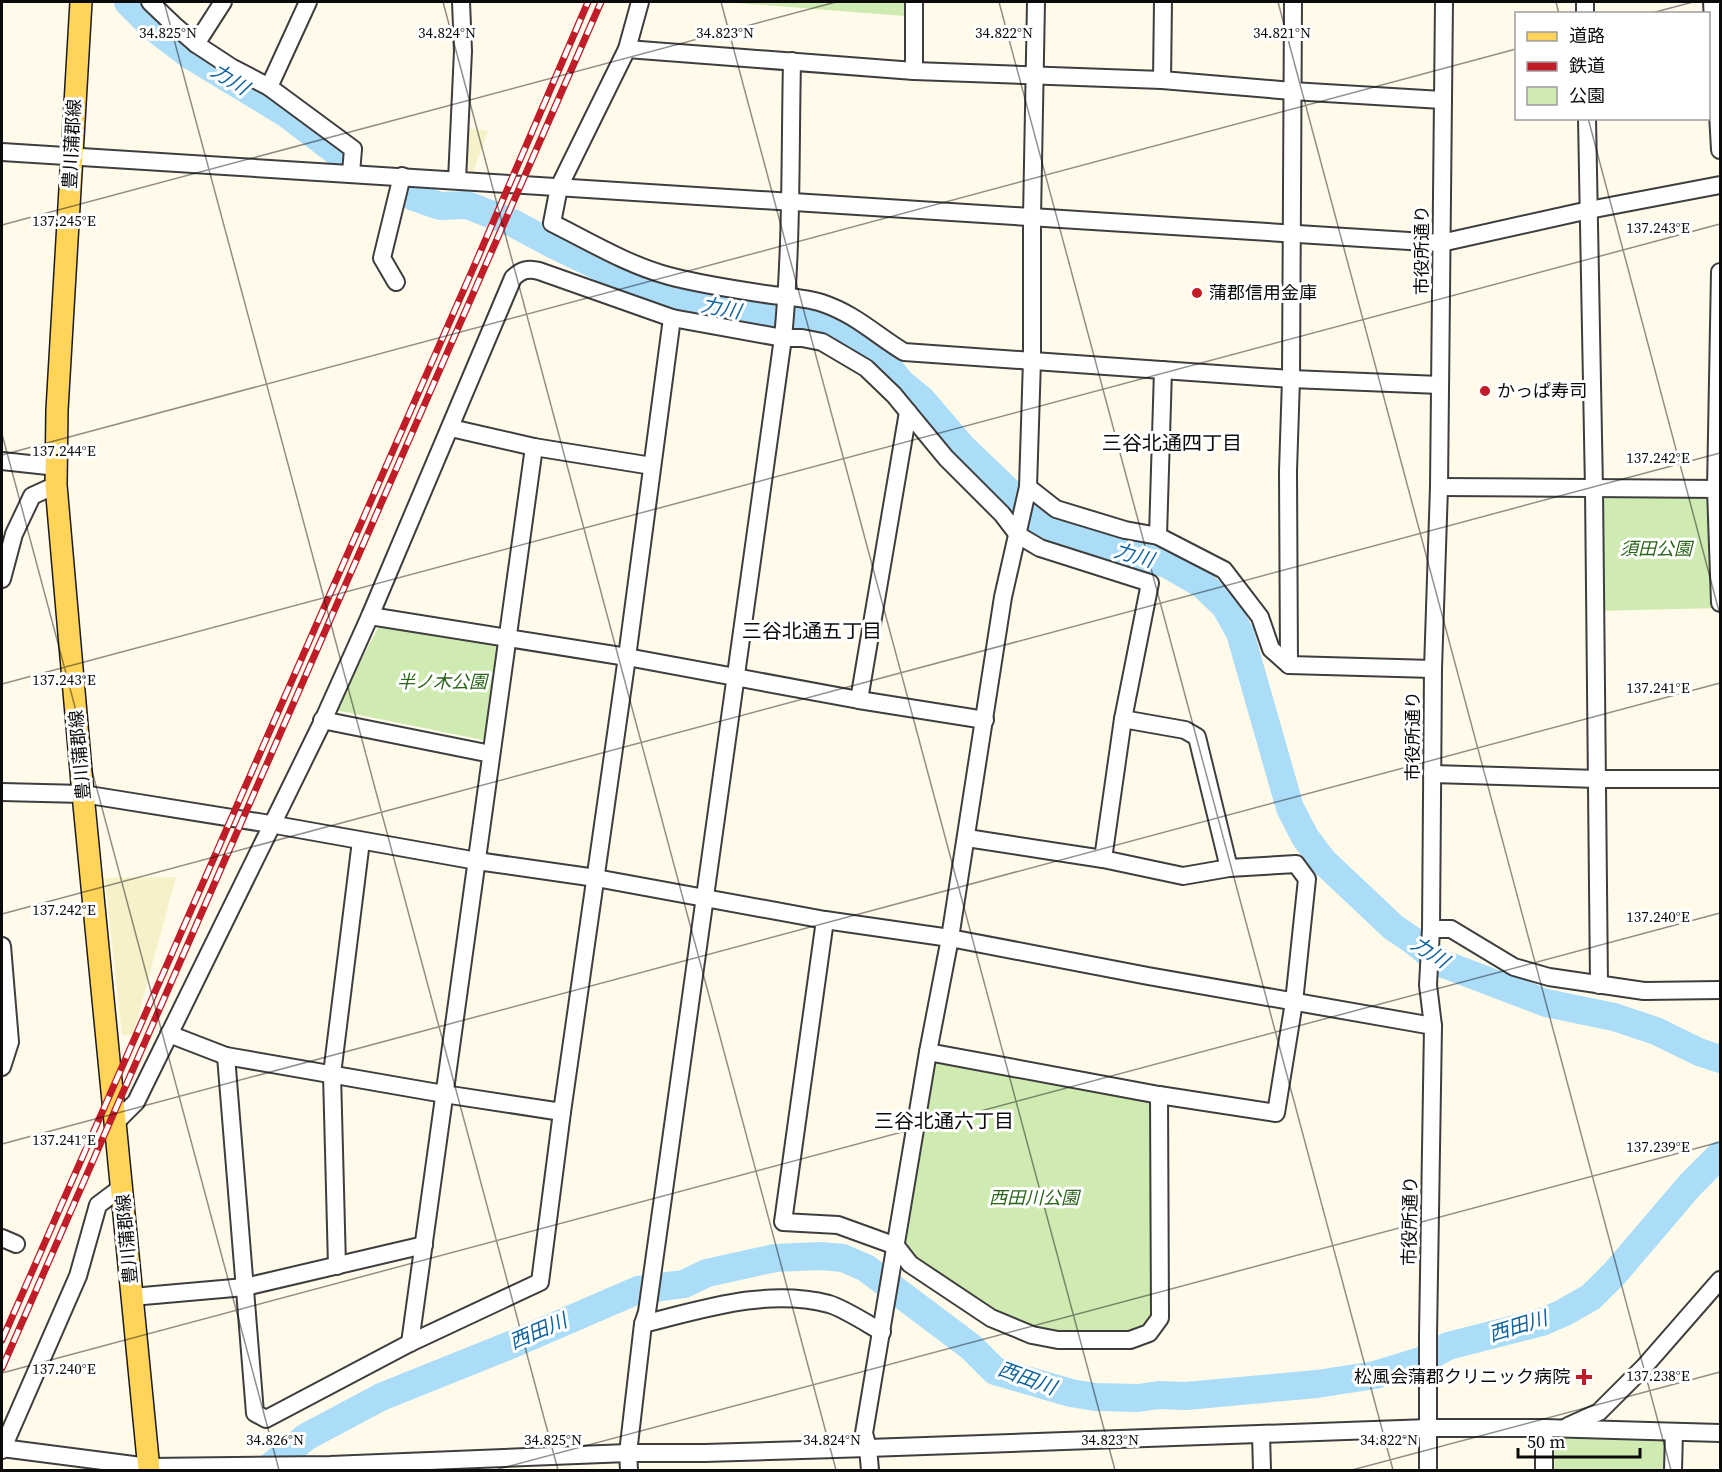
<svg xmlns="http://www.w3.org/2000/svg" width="1722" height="1472" font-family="'Source Serif 4','Noto Sans JP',serif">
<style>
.farmland{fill:#f6f1c8}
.green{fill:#d0ebb2}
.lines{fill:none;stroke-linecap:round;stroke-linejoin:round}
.river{stroke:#abddf9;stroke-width:28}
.minor-casing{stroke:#3e3e3e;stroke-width:20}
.major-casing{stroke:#1c1c1c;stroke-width:24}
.minor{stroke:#fff;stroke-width:16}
.major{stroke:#ffd459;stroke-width:21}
.rail-casing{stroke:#c11d28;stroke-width:7}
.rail{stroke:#fff;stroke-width:4.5;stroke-dasharray:14;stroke-linecap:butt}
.ticks{fill:none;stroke:#0b0b0b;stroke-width:1.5;stroke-opacity:0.45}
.poi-dot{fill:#c11d28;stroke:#fff;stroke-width:2}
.labels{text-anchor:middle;stroke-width:6;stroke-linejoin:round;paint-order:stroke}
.street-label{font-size:18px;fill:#0b0b0b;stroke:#fff}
.poi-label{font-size:18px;fill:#0b0b0b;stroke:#fff;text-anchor:start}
.park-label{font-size:18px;font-style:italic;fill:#2a6519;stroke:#fff}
.water-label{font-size:20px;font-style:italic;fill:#1064a1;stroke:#fff}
.neighbourhood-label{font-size:20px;fill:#0b0b0b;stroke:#fff}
.ticks-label{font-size:15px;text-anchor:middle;fill:#0b0b0b;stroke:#fff;stroke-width:6;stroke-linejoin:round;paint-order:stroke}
</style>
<rect width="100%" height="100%" fill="#fffae9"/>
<g class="farmland">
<polygon points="460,127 488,131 473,172 458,168"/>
<polygon points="176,877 133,1035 122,1035 105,878"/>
</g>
<g class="green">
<polygon points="721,2 905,2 905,16"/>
<polygon points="1594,489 1716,489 1720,608 1595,611"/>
<polygon points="379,626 503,641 483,740 335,710"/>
<polygon points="928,1052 1159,1095 1160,1318 1149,1333 1032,1335 896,1246"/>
<polygon points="1544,1428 1674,1432 1673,1470 1544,1470"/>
</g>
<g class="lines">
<g class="river">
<polyline points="128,2 154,28 188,54 287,114 337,152"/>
<polyline points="414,197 440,206 467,205 513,223 554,245 645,289 703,306 762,316 821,318 873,347 901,383 922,400 964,449 1008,491 1037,522 1061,534 1167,564 1203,585 1225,606 1240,633 1290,808 1305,837 1323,861 1393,927 1415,942 1441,963 1546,1003 1614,1017 1656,1031 1699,1052 1720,1059"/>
<polyline points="266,1470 306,1437 381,1397 513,1344 638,1290 684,1284 707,1273 775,1258 820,1256 843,1258 866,1268 971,1347 995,1371 1071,1393 1095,1397 1138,1398 1159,1395 1186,1396 1317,1384 1375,1375 1421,1361 1448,1346 1542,1322 1563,1313 1591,1297 1615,1273 1690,1185 1720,1155"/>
</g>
<defs>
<g id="minor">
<polyline points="150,2 174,25 196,44 231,67 269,87 353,149 351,173"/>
<path d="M640 2 627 49 559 187 552 223C590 242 628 265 669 276 703 285 738 290 772 295 789 297 807 298 822 303 855 314 876 335 904 352L1291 379 1440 385"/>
<polyline points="1585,2 1585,14"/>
<polyline points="1712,2 1720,150"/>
<polyline points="196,44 223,2"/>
<polyline points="627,49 914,71 1162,80 1292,91 1442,100"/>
<polyline points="914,71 914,2"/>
<polyline points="1162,80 1163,2"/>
<polyline points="269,87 308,2"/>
<polyline points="1587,118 1594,489 1599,985"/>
<polyline points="2,152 1441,243 1589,210 1720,185"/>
<polyline points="457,180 463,51 461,2"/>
<polyline points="1720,272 1716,489 1720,603"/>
<polyline points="396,282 382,258 402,176"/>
<polyline points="534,447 652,466"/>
<polyline points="2,461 57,467"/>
<polyline points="1028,487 1056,509 1125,530 1158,536 1224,570 1260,617 1271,649 1289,665 1433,669"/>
<polyline points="1439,487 1720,489"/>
<polyline points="1158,536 1163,370"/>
<polyline points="2,579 14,534 32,496 56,485"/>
<polyline points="370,616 627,657 859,700 985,720"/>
<polyline points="1289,665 1288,471 1291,379 1293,2"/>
<polyline points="859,700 908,412"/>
<polyline points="1123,719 1185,730 1197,737 1229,868"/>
<polyline points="322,720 491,754"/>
<polyline points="1432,774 1598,779 1720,779"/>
<polyline points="2,792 83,794 270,824 477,861 596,878 825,920 950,938 1148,976 1433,1026"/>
<polyline points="825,920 783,1222 838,1225 896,1246 910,1264 991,1318 1032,1335 1058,1340 1130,1340 1149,1333 1160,1318 1159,1095"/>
<polyline points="1431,929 1451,929 1514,967 1549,977 1644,991 1720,990"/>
<polyline points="2,946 10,1042 2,1067"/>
<polyline points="169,1034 226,1056 444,1094 562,1112"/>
<polyline points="928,1052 1159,1095 1276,1113 1294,1002 1307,879 1296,864 1229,868 1183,876 1103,859"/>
<polyline points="226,1056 255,1413 266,1419 410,1343 540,1282 562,1112 627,657 672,318"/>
<path d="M116 1122 136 1102 321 725 370 616 513 278C521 270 528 268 539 271L672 318 783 338H802L822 342 866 368 894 395 946 458 1002 514 1018 535 1040 548 1150 583 1123 719 1103 859 967 838"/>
<polyline points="2,1238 16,1244"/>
<polyline points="337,1266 332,1074 361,841"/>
<polyline points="132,1297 245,1287 424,1245"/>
<path d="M643 1324C704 1309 766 1288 829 1304 843 1308 868 1324 882 1332"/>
<polyline points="410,1343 534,447 451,428"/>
<polyline points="1568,1426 1599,1412 1644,1367 1720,1280"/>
<polyline points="1544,1428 1544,1470"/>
<polyline points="1261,1434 1262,1470"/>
<polyline points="2,1448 149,1467 330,1465 628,1453 705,1453 868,1448 1429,1428 1544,1428 1720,1433"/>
<polyline points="2,1450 78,1276 98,1205 122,1187"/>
<path d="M629 1470 628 1453 643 1324 647 1312 783 338C792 246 790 153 792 61"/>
<polyline points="870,1470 868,1448 864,1433 928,1052 950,938 1003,597 1028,487 1032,360 1032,217 1036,2"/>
<polyline points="1428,1470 1428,1336 1433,1026 1428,985 1431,929 1433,669 1439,487 1444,2"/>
<polyline points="1673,1470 1674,1432"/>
</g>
<polyline id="major" points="81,2 57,410 56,485 83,794 149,1470"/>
</defs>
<use href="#minor" class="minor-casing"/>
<use href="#major" class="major-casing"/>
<use href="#minor" class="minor"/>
<use href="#major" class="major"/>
<defs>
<g id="rail">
<polyline points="2,1340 479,255 588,2"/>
<polyline points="2,1368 601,2"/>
</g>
</defs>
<use href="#rail" class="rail-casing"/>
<use href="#rail" class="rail"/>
</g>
<path class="ticks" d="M164 2 558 1470M443 2 836 1470M721 2 1115 1470M999 2 1393 1470M1278 2 1671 1470M1556 2 1559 14M1648 14 1693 2M1588 118 1720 615M2 225 836 2M2 434 279 1470M2 455 1516 49M2 684 1720 224M2 914 1720 453M2 1144 1720 683M2 1373 1720 913M495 1470 1720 1142M1352 1470 1720 1372"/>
<g class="poi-dot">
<circle cx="1197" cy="293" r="6"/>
<circle cx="1485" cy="391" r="6"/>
<path d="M1581 1368h6v6h6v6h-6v6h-6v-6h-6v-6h6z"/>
</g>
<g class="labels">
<g class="street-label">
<text transform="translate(72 144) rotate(-87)" y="6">豊川蒲郡線</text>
<text transform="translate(1422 250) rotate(-90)" y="6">市役所通り</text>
<text transform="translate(1413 736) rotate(-90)" y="6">市役所通り</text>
<text transform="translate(80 755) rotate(-95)" y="6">豊川蒲郡線</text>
<text transform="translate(1410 1221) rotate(-89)" y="6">市役所通り</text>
<text transform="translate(127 1239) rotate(-95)" y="6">豊川蒲郡線</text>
</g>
<g class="poi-label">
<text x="1209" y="299">蒲郡信用金庫</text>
<text x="1497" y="397">かっぱ寿司</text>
<text x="1570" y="1383" text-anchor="end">松風会蒲郡クリニック病院</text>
</g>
<g class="park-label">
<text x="1656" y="555">須田公園</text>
<text x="442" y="688">半ノ木公園</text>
<text x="1034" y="1204">西田川公園</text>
</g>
<g class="water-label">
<text transform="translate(230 79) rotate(32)" y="7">力川</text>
<text transform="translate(721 308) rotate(11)" y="7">力川</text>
<text transform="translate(1134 555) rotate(16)" y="7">力川</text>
<text transform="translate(1430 952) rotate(33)" y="7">力川</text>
<text transform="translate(1518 1326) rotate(-17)" y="7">西田川</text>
<text transform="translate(538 1331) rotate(-23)" y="7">西田川</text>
<text transform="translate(1027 1378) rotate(20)" y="7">西田川</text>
</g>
<g class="neighbourhood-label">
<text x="1172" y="450">三谷北通四丁目</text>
<text x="812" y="638">三谷北通五丁目</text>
<text x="944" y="1128">三谷北通六丁目</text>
</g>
</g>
<g class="ticks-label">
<text x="168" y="38">34.825°N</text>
<text x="447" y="38">34.824°N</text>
<text x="725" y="38">34.823°N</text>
<text x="1004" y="38">34.822°N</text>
<text x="1282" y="38">34.821°N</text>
<text x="64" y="226">137.245°E</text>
<text x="1658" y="233">137.243°E</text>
<text x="64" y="456">137.244°E</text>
<text x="1658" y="463">137.242°E</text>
<text x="64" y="685">137.243°E</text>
<text x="1658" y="693">137.241°E</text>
<text x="64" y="915">137.242°E</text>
<text x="1658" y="922">137.240°E</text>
<text x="64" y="1145">137.241°E</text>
<text x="1658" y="1152">137.239°E</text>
<text x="64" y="1374">137.240°E</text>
<text x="1658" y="1381">137.238°E</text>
<text x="275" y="1445">34.826°N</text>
<text x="553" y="1445">34.825°N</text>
<text x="832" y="1445">34.824°N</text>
<text x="1110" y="1445">34.823°N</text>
<text x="1389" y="1445">34.822°N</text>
</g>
<rect width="1722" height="1472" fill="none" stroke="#0b0b0b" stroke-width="6"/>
<rect x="1515" y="12" width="195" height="108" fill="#ffffff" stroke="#9d9d9d" stroke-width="1.5"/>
<rect x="1527" y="32" width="30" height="9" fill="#ffd459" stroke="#9d9d9d" stroke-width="1.5"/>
<text x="1569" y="42" font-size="18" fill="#0b0b0b">道路</text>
<rect x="1527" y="62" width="30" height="9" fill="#c11d28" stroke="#9d9d9d" stroke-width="1.5"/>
<text x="1569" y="72" font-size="18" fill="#0b0b0b">鉄道</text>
<rect x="1527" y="87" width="30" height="18" fill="#d0ebb2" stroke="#9d9d9d" stroke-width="1.5"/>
<text x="1569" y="102" font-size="18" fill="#0b0b0b">公園</text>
<path d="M1518 1448v9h122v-9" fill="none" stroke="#0b0b0b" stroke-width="3"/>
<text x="1527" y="1448" font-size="18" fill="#0b0b0b" stroke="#ffffff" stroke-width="4.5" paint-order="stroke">50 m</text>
</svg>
